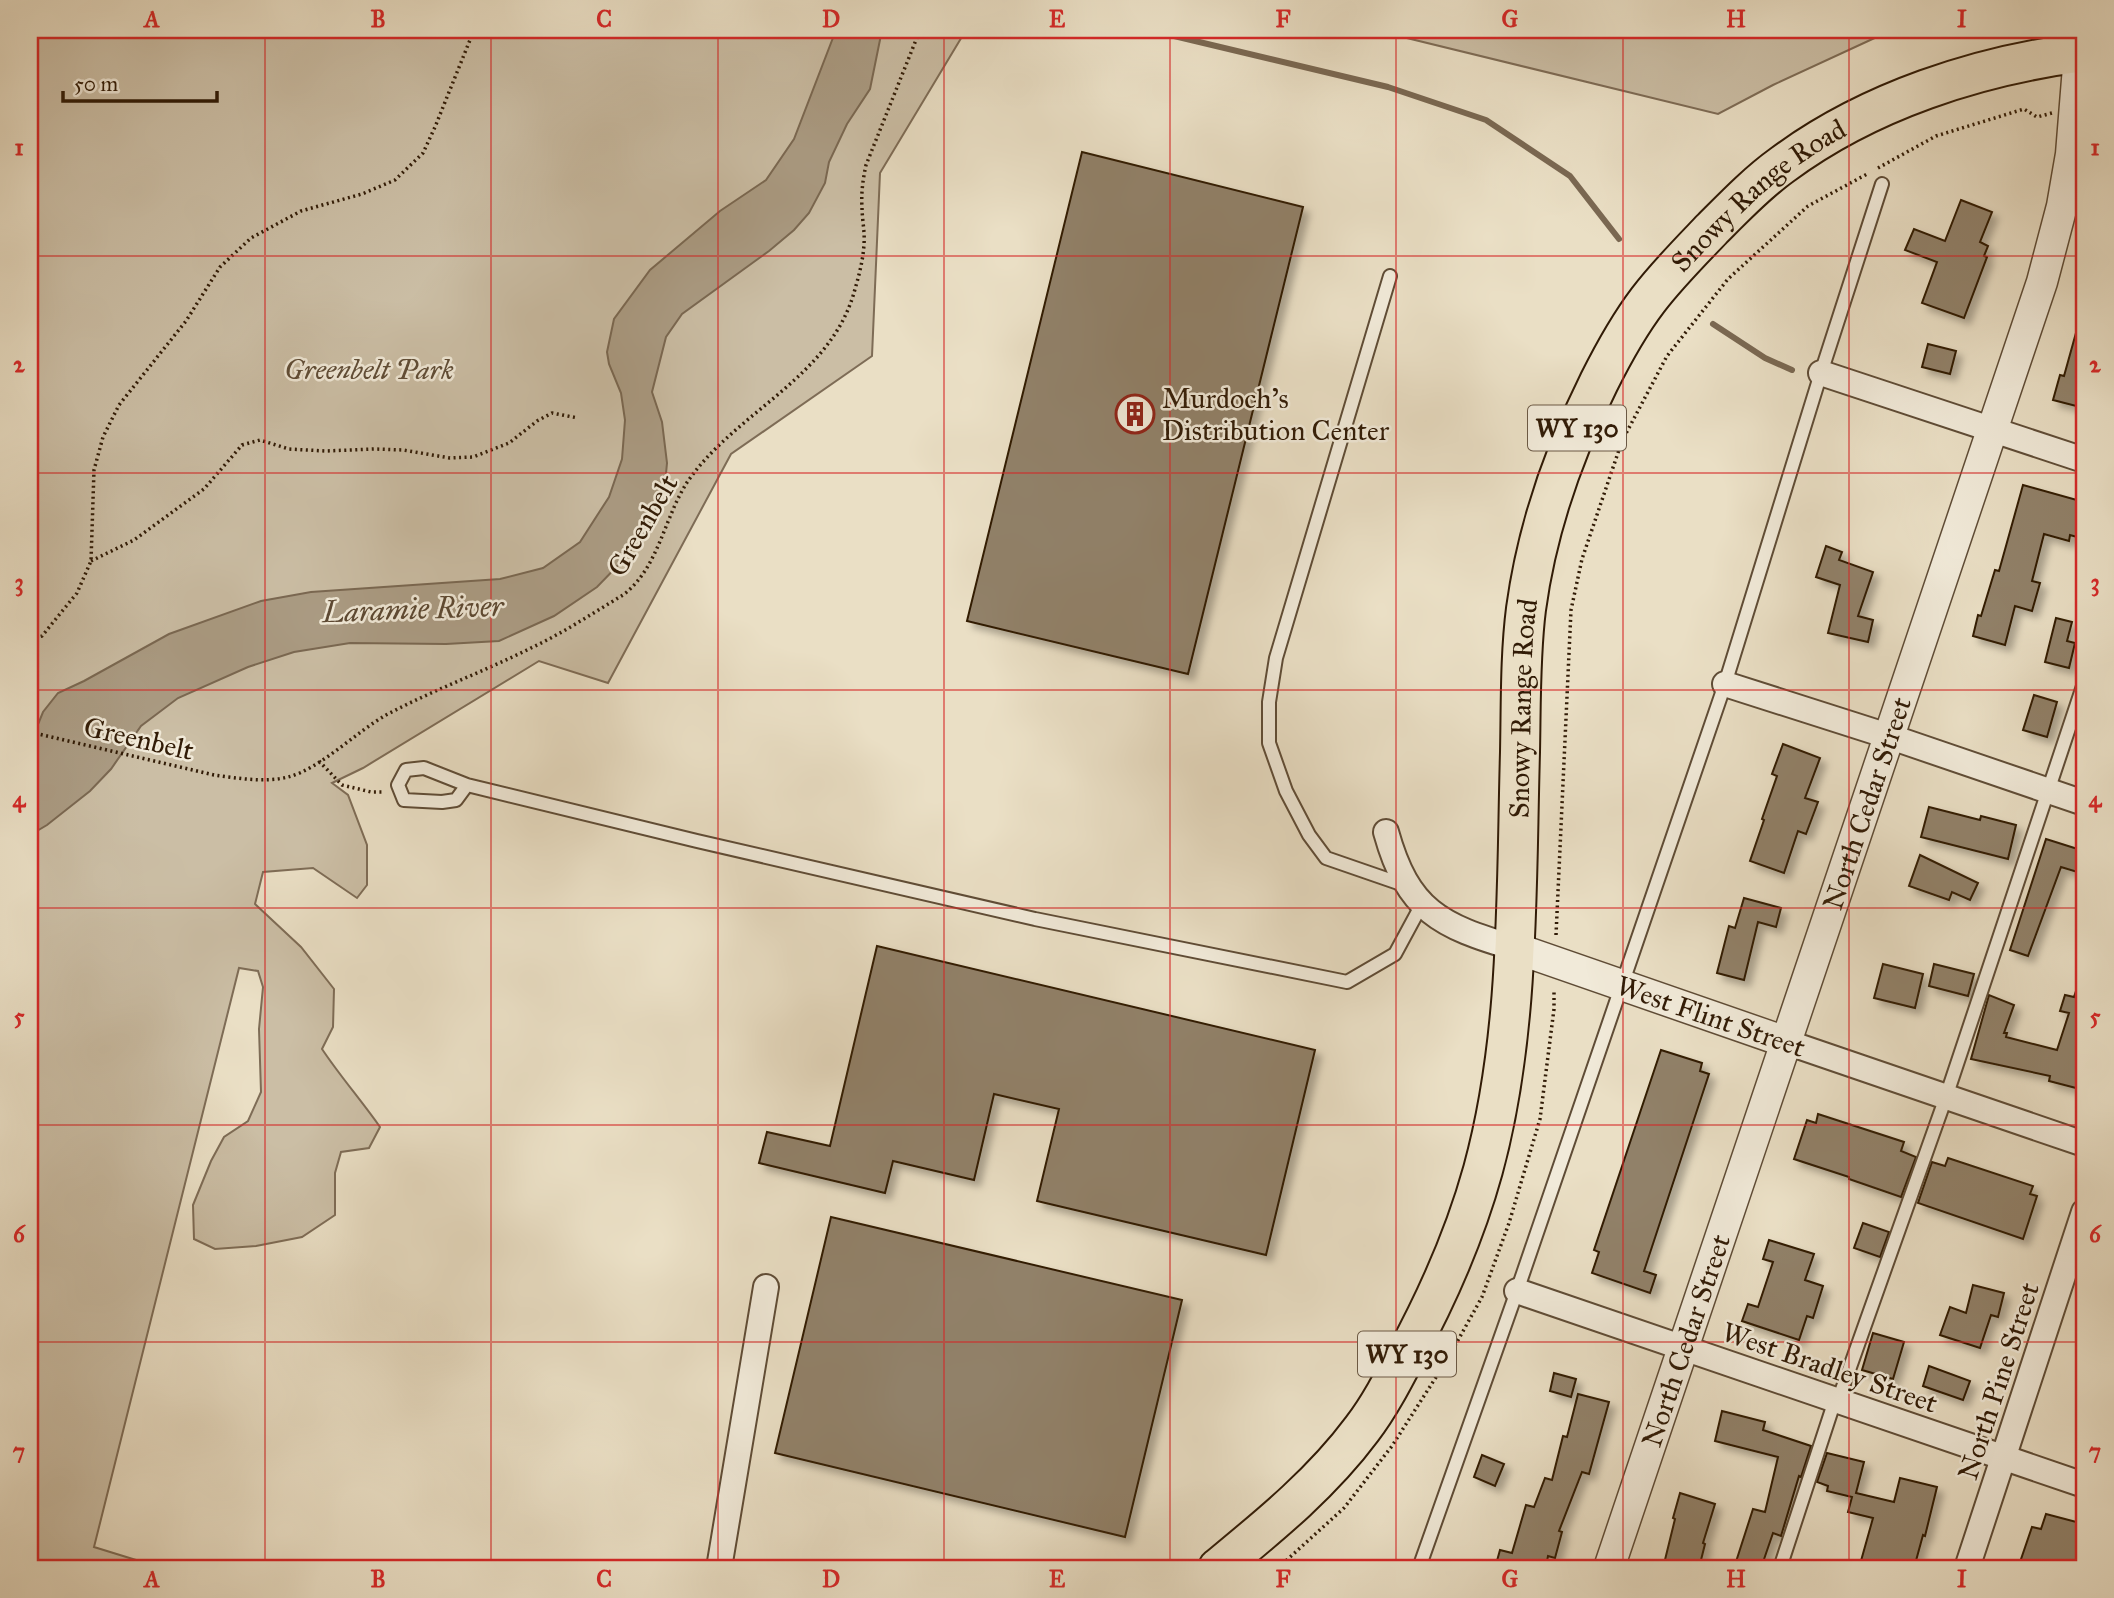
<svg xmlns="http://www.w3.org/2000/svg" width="2114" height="1598" font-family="'IM FELL Great Primer',serif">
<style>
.green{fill:#cbbea5;stroke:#7e6c56;stroke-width:2}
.water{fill:#ab9c84;stroke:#7a6852;stroke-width:2}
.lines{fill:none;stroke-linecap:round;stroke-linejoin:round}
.stream{stroke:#7a6852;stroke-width:6}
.building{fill:#918169;stroke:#311b06;stroke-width:2;filter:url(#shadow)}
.service-casing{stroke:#5f4c36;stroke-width:16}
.minor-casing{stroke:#5f4c36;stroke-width:28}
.tertiary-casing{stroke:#5f4c36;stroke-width:33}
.primary-casing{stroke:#311b06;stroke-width:42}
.path{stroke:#311b06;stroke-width:3.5;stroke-dasharray:2 3.5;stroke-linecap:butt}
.service{stroke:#f1ead9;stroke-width:12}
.minor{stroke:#f1ead9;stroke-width:24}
.tertiary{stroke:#f1ead9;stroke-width:30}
.primary{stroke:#eadfc5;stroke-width:38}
.grid{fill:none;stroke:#d62828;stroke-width:2;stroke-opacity:0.55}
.labels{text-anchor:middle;stroke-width:5;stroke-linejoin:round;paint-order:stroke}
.shield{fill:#f1ead9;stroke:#6b5945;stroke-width:2}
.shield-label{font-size:26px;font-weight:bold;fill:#311b06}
.street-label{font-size:28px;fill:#311b06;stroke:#f1ead9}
.park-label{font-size:28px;font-style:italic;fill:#5f4c36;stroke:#f1ead9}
.poi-label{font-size:28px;fill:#311b06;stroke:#f1ead9;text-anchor:start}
.water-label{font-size:30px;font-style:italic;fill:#5c4832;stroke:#f1ead9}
.neatline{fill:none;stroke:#d62828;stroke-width:2.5}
.grid-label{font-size:23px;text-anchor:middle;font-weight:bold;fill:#d62828}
</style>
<defs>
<filter id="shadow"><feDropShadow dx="6" dy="6" stdDeviation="3.5" flood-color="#0004"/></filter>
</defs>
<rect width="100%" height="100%" fill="#eadfc5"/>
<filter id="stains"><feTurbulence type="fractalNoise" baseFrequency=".00286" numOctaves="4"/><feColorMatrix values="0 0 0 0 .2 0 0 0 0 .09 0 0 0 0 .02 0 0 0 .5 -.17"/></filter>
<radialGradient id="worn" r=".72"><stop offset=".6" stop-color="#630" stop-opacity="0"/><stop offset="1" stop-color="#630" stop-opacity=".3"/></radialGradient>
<g class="green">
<path d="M30 30H966L880 173 872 356 731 454 608 683 539 661 363 768 332 783 348 795 367 845V885L357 898 313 868 263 872 255 904 301 947 334 989 333 1027 322 1049C340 1076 361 1100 380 1127L369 1148 341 1152 335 1173V1215L302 1237 256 1246 215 1249 194 1239 193 1205 211 1161 224 1137 248 1121 261 1092 259 1029 263 987 258 971 239 968 94 1547 162 1568H30Z"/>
<polygon points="1374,30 1892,30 1773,85 1718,114"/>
</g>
<polygon class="water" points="836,30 882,30 870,89 847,124 829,162 825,183 809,213 794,230 769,251 682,314 666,337 652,392 662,422 667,463 665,484 649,524 626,557 597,587 554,616 499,641 446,644 350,643 294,652 248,667 178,698 141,726 111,769 90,791 47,825 30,835 30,744 43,712 58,693 84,681 169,634 261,601 311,592 500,579 543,568 580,542 609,497 622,459 625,420 621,393 609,364 607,352 614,319 650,270 720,211 766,180 794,139"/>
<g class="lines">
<g class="stream">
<polyline points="1149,30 1388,87 1486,120 1570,176 1619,239"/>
<polyline points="1713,324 1765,358 1792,370"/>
</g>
</g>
<g class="building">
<polygon points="1082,152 1303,207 1188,674 967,621"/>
<polygon points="1961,200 1992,212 1980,242 1988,246 1984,256 1987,257 1964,318 1922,303 1937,262 1905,250 1914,229 1945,241"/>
<polygon points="2079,322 2084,322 2084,408 2053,400 2060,375 2064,376"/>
<polygon points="1928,344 1956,351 1950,374 1922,367"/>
<polygon points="2023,485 2084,502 2084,539 2070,535 2069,541 2044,534 2032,581 2040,583 2032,611 2015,606 2005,645 1973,636 1978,615 1981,616 1995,570 1999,571"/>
<polygon points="1826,546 1842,552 1839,560 1873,572 1858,616 1873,620 1868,642 1828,633 1840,585 1816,577"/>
<polygon points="2056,618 2072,622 2067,641 2075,643 2069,668 2045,662"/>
<polygon points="2034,695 2057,702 2047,737 2023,730"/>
<polygon points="1783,744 1820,758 1805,798 1818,802 1806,834 1798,831 1784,873 1750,861 1764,820 1762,819 1777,776 1772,774"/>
<polygon points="1929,807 1980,820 1981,816 2016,825 2008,859 1921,837"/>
<polygon points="2046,839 2084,851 2084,874 2061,867 2028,956 2010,950"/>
<polygon points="1920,855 1978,883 1970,900 1952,892 1949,900 1909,886"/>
<polygon points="1744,898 1781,908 1776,927 1758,922 1744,980 1717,973 1729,926 1735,928"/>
<polygon points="877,946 1315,1050 1266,1255 1037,1201 1059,1109 994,1094 974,1180 893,1161 885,1193 759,1163 767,1132 830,1146"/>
<polygon points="1883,964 1923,974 1915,1008 1874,998"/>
<polygon points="1934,964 1974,974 1968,996 1929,986"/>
<polygon points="2081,976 2084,976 2084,1055 2076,1088 2049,1081 2050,1076 1971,1059 1989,995 2014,1005 2004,1033 2007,1033 2006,1037 2057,1050 2069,1013 2060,1011 2065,995 2074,997"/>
<polygon points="1661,1050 1702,1063 1700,1071 1709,1074 1644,1271 1656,1275 1650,1293 1592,1273 1599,1252 1594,1250"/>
<polygon points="1818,1114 1904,1142 1901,1151 1916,1157 1901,1197 1849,1179 1849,1177 1794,1159 1807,1120 1816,1123"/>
<polygon points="1948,1158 2033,1186 2030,1194 2037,1196 2023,1239 1918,1203 1932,1162 1945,1166"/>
<polygon points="831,1217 1182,1300 1125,1537 775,1453"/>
<polygon points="1863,1223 1889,1232 1880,1257 1854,1248"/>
<polygon points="1769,1240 1814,1254 1805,1280 1823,1286 1813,1318 1807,1316 1799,1340 1742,1321 1748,1304 1758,1307 1773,1262 1763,1259"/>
<polygon points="1973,1285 2004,1293 1998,1317 1991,1315 1980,1348 1940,1335 1950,1307 1966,1313"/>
<polygon points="1873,1333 1904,1342 1893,1379 1862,1370"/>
<polygon points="1929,1366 1970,1381 1963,1400 1923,1386"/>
<polygon points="1554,1373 1576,1379 1571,1397 1550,1391"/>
<polygon points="1578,1394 1609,1402 1589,1474 1582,1472 1559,1531 1562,1532 1555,1558 1548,1556 1547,1561 1550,1562 1549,1568 1495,1568 1500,1550 1512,1553 1526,1505 1534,1507 1545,1478 1552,1480 1563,1436 1567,1437"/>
<polygon points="1722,1411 1765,1422 1763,1430 1811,1446 1801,1477 1799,1476 1781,1536 1773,1533 1761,1568 1734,1568 1753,1509 1765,1512 1778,1457 1715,1441"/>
<polygon points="1827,1453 1864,1462 1856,1493 1894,1502 1900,1478 1937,1487 1925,1536 1923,1535 1914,1568 1859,1568 1873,1518 1848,1512 1852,1497 1827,1491 1828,1486 1817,1482"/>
<polygon points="1482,1455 1504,1464 1495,1486 1474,1477"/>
<polygon points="1680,1493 1715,1504 1703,1543 1705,1544 1699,1568 1663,1568 1675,1519 1673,1518"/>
<polygon points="2046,1514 2084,1524 2084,1562 2079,1560 2076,1568 2018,1568 2032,1527 2041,1529"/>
</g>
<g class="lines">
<defs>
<g id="service">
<polyline points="1390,276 1276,658 1269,702 1269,743 1286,791 1309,835 1326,858 1407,886"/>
<polyline points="467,785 456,800 442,802 404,800 398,785 406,770 424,768 467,785 697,841 1035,919 1347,982 1395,954 1422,904"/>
<polyline points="1419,1568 1517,1291 1725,684 1821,373 1882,184"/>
<polyline points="1780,1568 1835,1400 1839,1398 1946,1097 2084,683"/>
</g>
<g id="minor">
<polyline points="1821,373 2084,460"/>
<polyline points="1725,684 1888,736 2084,803"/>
<path d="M1386 832C1408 911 1440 926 1515 948"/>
<polyline points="1786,1042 2084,1144"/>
<polyline points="1517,1291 2084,1485"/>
<polyline points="719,1568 766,1287"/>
<polyline points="1967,1568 2084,1212"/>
</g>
<g id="tertiary">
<polyline points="1515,948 1786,1042"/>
<path id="s1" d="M1609 1568 2042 282 2062 206 2071 154 2081 30"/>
</g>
<g id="primary">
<path id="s2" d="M1218 1568C1269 1526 1322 1483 1362 1429 1379 1407 1393 1380 1406 1355 1438 1296 1465 1235 1483 1170 1520 1035 1516 891 1520 752 1521 705 1520 656 1526 609 1537 528 1563 454 1599 382 1613 354 1629 325 1648 300 1667 275 1690 252 1712 229 1734 207 1757 183 1782 165 1868 101 1979 65 2084 52"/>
</g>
</defs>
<use href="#service" class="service-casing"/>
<use href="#minor" class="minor-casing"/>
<use href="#tertiary" class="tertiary-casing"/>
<use href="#primary" class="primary-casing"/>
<g class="path">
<polyline points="1878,168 1936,136 2024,109 2037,117 2052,113"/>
<polyline points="91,561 134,540 204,489 242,445 260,440 289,449 325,451 374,449 403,450 450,458 473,457 509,443 537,421 552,413 578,418"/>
<polyline points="30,639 42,636 77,593 91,561 94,470 103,437 119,405 186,321 220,267 251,238 301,211 362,194 395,180 423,153 435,127 474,30"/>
<path d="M30 732 214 775C237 778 264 783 288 777 320 769 356 732 386 715 433 690 483 672 531 648 563 633 593 613 623 595 659 568 664 517 688 481 735 413 827 379 853 296 858 279 863 262 864 244 865 232 862 219 862 207 861 193 863 179 866 165L920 30"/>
<polyline points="319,761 342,785 371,792 382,792"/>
<polyline points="1556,935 1571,610 1582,559 1622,441 1667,356 1728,279 1808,206 1869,173"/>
<polyline points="1278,1568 1344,1508 1392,1446 1447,1360 1482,1297 1509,1223 1540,1119 1554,1009 1554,989"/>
</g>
<use href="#service" class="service"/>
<use href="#minor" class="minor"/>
<use href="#tertiary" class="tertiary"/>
<use href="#primary" class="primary"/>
</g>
<path class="grid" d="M265 30V1568M491 30V1568M718 30V1568M944 30V1568M1170 30V1568M1396 30V1568M1623 30V1568M1849 30V1568M30 256H2084M30 473H2084M30 690H2084M30 908H2084M30 1125H2084M30 1342H2084"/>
<defs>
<symbol id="building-ring" viewBox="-11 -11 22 22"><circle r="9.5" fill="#f1ead9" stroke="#8f2418" stroke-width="1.5"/><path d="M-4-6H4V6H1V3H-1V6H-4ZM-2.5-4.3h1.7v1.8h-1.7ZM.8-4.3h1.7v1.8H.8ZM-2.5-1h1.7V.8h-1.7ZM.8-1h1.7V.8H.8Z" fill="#8f2418"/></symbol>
</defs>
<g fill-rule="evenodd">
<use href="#building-ring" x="1113" y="392" width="44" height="44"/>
</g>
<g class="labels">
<g class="shield">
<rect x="1528" y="405.5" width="98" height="45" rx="5"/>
<rect x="1358" y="1331.5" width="98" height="45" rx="5"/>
</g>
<g class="shield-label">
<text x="1577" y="437">WY 130</text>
<text x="1407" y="1363">WY 130</text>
</g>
<g class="street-label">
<text dy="10" stroke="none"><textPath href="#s2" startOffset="1540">Snowy Range Road</textPath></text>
<text transform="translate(642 525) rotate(-60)" y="10">Greenbelt</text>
<text dy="10" stroke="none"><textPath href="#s2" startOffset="952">Snowy Range Road</textPath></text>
<text transform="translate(139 738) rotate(13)" y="10">Greenbelt</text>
<text dy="10" stroke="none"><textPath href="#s1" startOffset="807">North Cedar Street</textPath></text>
<text transform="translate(1711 1016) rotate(19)" y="10">West Flint Street</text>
<text dy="10" stroke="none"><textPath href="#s1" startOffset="240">North Cedar Street</textPath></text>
<text transform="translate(1830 1367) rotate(19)" y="10">West Bradley Street</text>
<text transform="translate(1998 1381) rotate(-72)" y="10">North Pine Street</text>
</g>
<g class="park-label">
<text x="369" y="379">Greenbelt Park</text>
</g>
<g class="poi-label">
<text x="1162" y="408">Murdoch's<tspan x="1162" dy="32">Distribution Center</tspan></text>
</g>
<g class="water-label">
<text transform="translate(413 609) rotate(-2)" y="10">Laramie River</text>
</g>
</g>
<rect width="2114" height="1598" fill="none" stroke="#eadfc5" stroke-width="77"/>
<path d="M63 91v10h154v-10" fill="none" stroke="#311b06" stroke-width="3.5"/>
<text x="74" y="91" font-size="21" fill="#311b06" stroke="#f1ead9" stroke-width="5" paint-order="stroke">50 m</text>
<rect x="38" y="38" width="2038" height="1522" class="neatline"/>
<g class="grid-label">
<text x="152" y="27">A</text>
<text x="378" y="27">B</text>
<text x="604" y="27">C</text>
<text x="831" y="27">D</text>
<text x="1057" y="27">E</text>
<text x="1283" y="27">F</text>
<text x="1510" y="27">G</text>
<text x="1736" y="27">H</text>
<text x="1962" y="27">I</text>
<text x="19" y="155">1</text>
<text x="2095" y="155">1</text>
<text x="19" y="372">2</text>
<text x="2095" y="372">2</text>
<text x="19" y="590">3</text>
<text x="2095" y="590">3</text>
<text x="19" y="807">4</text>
<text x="2095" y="807">4</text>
<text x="19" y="1024">5</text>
<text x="2095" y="1024">5</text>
<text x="19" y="1242">6</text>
<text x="2095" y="1242">6</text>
<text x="19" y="1459">7</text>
<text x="2095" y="1459">7</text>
<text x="152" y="1587">A</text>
<text x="378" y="1587">B</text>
<text x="604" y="1587">C</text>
<text x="831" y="1587">D</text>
<text x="1057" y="1587">E</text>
<text x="1283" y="1587">F</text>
<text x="1510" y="1587">G</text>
<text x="1736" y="1587">H</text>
<text x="1962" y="1587">I</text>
</g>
<rect width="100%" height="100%" filter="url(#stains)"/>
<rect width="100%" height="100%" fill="url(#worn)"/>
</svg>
